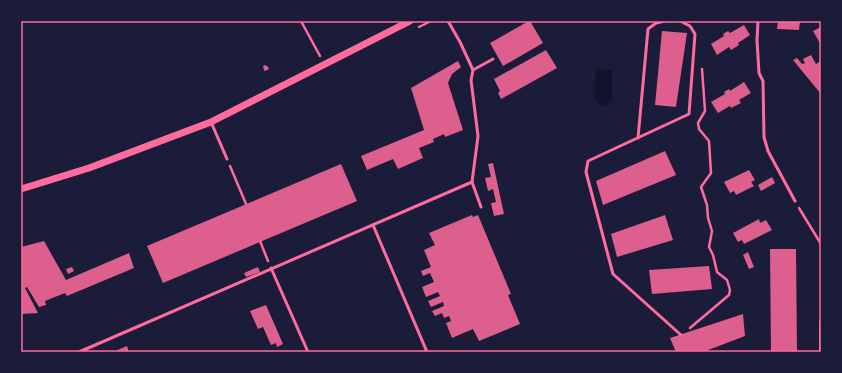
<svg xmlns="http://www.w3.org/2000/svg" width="842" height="373" font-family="Merriweather,serif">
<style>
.water{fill:#12122b}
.building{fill:#dd5f8e}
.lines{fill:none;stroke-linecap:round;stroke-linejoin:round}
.path{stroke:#ff6b9d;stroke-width:2.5}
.service{stroke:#ff6b9d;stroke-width:3}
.minor{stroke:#ff6b9d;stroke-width:4}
.tertiary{stroke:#ff6b9d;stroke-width:7}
.neatline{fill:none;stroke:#ff6b9d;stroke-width:1.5}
</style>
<rect width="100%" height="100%" fill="#1b1b3a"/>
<polygon class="water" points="596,69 612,70 612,101 602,106 594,98"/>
<g class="building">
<polygon points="529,21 530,21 543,43 503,66 490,43"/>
<polygon points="778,21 800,21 799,30 777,29"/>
<polygon points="744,25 750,35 738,43 739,45 731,50 729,47 717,55 711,44 724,36 723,34 728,31 730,33"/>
<polygon points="821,27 821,45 813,31"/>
<polygon points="662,31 687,33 676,107 655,105"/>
<polygon points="546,50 557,68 501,99 498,93 500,91 494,79"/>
<polygon points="811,55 816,64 821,61 821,70 819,71 821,73 821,94 793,60 797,58 802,64 805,63 803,59"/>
<polygon points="458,61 461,67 452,74 448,83 463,130 445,137 444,134 433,139 434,142 419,148 423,158 398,169 393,159 367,170 361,156 424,130 411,88"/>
<polygon points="265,65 268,67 269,69 265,71 264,70 263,66"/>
<polygon points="744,82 751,93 739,100 741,103 731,108 730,106 718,113 711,102 725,94 724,92 729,89 730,91"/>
<polygon points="665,151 676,175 603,205 596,181"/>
<polygon points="493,163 504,214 494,216 491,203 496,202 493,189 488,191 485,178 491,177 488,164"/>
<polygon points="341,164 357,201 163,283 147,246"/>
<polygon points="749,170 755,180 751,182 754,186 736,195 734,191 730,193 724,182"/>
<polygon points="772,177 775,183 761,191 758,185"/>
<polygon points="472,215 473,217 478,215 511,294 508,295 520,324 479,341 473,329 452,338 446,323 451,321 449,316 444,318 442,313 435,316 432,311 444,306 443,302 431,307 428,301 440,296 438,292 426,297 422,287 434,282 430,273 423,276 421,271 431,267 424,250 435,245 429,233"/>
<polygon points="665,215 673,240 617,257 611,234"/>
<polygon points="759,219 760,223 766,220 772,230 744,244 742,240 738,242 733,233"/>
<polygon points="44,241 66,280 129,253 134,268 67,296 65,293 45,301 46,305 39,307 27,287 25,288 38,313 21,314 21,247"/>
<polygon points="770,249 796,249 797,352 771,352"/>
<polygon points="748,252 754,267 749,269 743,255"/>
<polygon points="709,266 712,289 652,294 649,270"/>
<polygon points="72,267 74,271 68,274 66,269"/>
<polygon points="258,267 260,272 246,277 244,273"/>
<polygon points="266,305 283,344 277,347 276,343 271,345 263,327 258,329 250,311"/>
<polygon points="743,314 745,336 703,352 676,352 670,338"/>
<polygon points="127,346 129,352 113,352"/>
</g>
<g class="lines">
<g class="path">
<polyline points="301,21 320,56"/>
<polyline points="419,27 431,21"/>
<polyline points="230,166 246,204"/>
<polyline points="799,208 821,244"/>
<polyline points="260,241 268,261"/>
<polyline points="690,328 729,295 730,290 727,280 717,272 713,255 709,247 712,231 708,218 707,205 701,187 711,173 709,141 699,129 698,123 705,111 702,69"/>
<polyline points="21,352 22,352"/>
</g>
<g class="service">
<polyline points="448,21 460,42 473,70 471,80 478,136 472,182 481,207"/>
<polyline points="680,21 690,26 695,34 689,114 588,161 586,172 613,274 681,335"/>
<polyline points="758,21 757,40 759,73 763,81 764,137 768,151 795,201"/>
<polyline points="473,70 493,59"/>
<polyline points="211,122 227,159"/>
<polyline points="638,138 648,29 656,23 665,21"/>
<polyline points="373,225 427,352"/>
<polyline points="271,268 308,352"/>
<polyline points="79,352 472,182"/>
</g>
<polyline class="minor" points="821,352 821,322"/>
<polyline class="tertiary" points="21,189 89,168 211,122 410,21"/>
</g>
<rect width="842" height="373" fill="none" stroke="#1b1b3a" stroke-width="44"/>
<rect x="22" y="22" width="798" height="329" class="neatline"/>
</svg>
